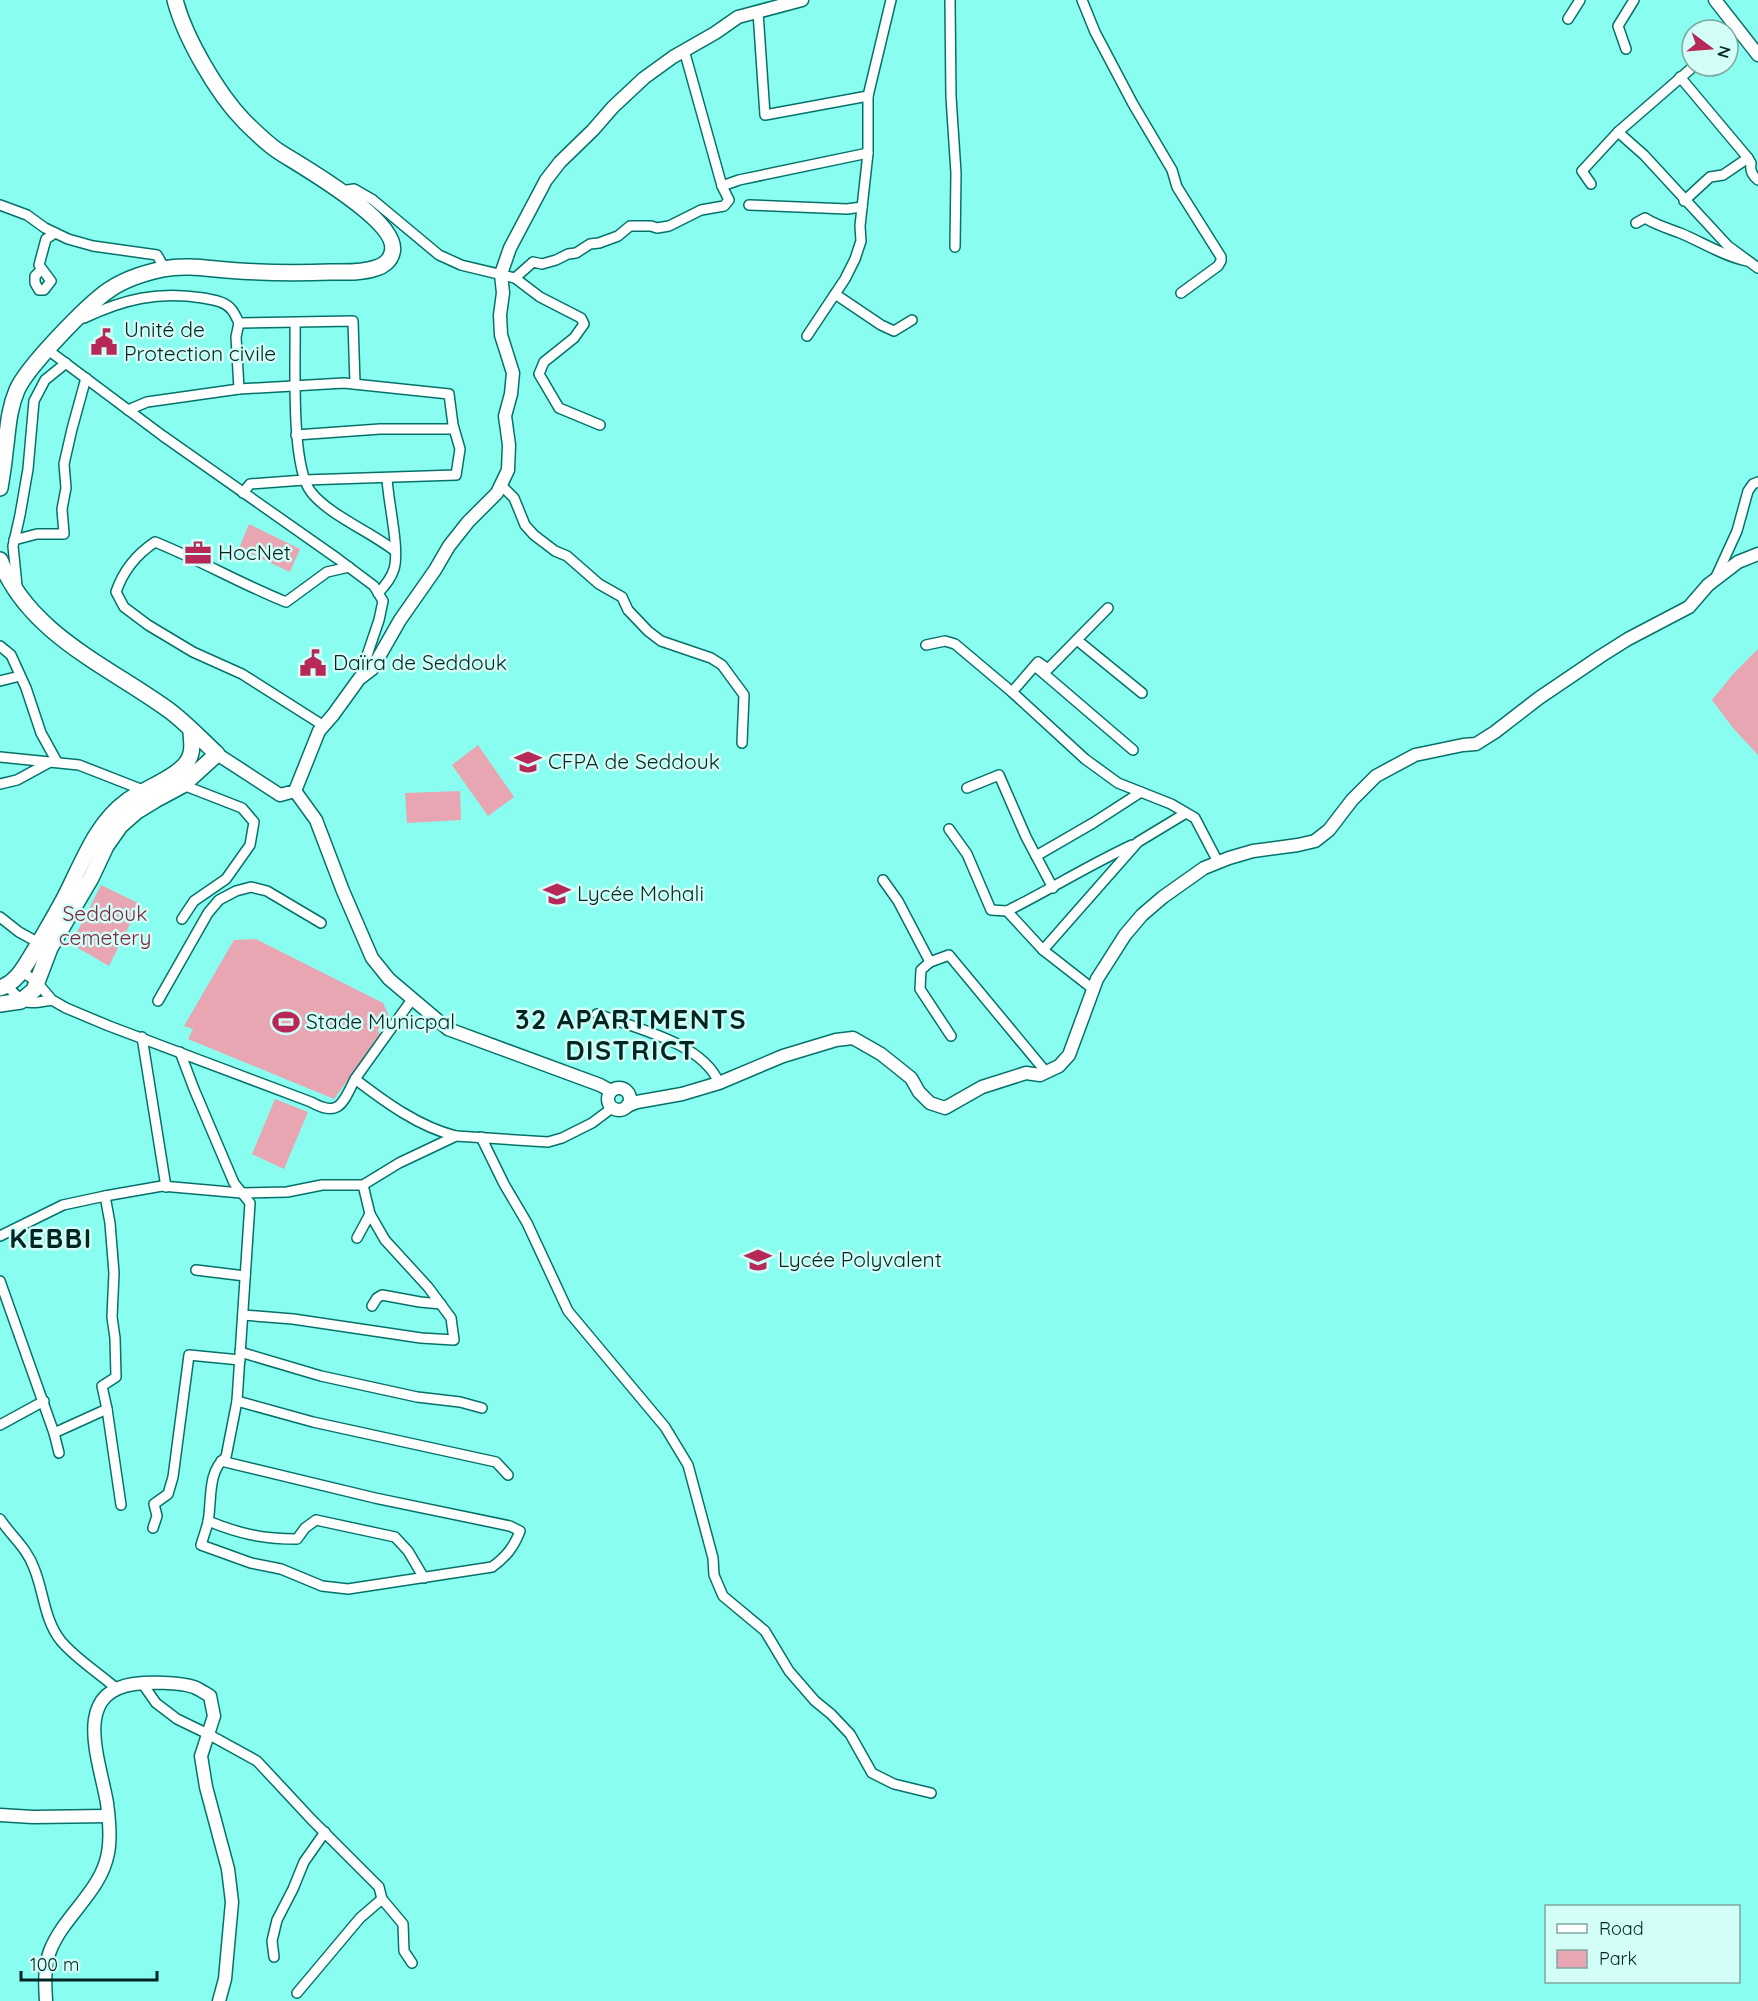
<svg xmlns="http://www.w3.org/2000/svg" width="1758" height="2001" font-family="Quicksand,sans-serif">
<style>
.green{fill:#e7a6b2}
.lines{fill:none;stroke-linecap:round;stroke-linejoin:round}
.minor-casing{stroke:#05726a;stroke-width:12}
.tertiary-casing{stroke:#05726a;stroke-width:15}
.primary-casing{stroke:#05726a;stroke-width:18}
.minor{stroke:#fff;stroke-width:9}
.tertiary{stroke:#fff;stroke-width:12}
.primary{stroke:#fff;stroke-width:15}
.labels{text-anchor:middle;stroke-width:5;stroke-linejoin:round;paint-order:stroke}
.poi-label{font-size:21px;fill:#002623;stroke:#d3fdf7;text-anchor:start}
.park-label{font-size:21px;fill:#7f253f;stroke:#d3fdf7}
.district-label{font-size:27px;font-weight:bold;letter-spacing:1.5px;fill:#002623;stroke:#d3fdf7}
</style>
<rect width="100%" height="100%" fill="#8afdf1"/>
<g class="green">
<polygon points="249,524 300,549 290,572 239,548"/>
<polygon points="1758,649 1758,755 1733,728 1712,700 1734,673"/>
<polygon points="478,745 514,797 488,816 452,765"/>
<polygon points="460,791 461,820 407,823 405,793"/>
<polygon points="101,885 140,904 109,966 71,944"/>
<polygon points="256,939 383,1003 390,1019 377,1030 381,1035 334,1099 188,1039 193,1029 184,1026 234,940"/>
<polygon points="275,1099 308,1112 284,1169 252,1154"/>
</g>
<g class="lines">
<defs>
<g id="minor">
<polyline points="950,0 951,97 956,173 955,247"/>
<polyline points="1082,0 1095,32 1133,104 1172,170 1177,187 1221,257 1221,261 1218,266 1181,293"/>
<polyline points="758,12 765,115 868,96"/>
<polyline points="1568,19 1580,0"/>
<polyline points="1728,37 1737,29"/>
<polyline points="1626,49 1618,26 1634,0"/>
<path d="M1680 77 1748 158 1751 163C1750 171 1752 175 1758 180"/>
<polyline points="1618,132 1644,155 1728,246 1758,268"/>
<polyline points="1591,184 1582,171 1618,132 1694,66"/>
<polyline points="722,186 739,180 868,153"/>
<polyline points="341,191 354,189 373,200 439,255 461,265 515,278 533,262 542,264 556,260 568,254 576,253 590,244 599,243 618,236 630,226 651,226 657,228 669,226 701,210 724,206 729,200 722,186 684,50"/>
<polyline points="1684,201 1710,177 1723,175 1748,158"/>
<polyline points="0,205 27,215 45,228 68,239 93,246 157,255 165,269"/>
<polyline points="749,205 847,209 862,207"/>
<path d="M1636 223 1645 218C1656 225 1667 228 1680 233 1702 242 1723 256 1747 261"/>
<polyline points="42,269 35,276 35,283 39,290 44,290 51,281 39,265 46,239 55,233"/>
<polyline points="515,278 540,297 581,318 584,324 574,338 544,362 539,374 559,408 600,425"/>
<polyline points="835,294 881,325 894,331 912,320"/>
<path d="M84 318C124 299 158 291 203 298 213 300 225 301 232 310 235 314 237 319 239 323L236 337 239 389"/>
<polyline points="239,323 353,321 355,384"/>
<path d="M295 323C296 360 290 465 311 492 329 515 371 532 395 551"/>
<polyline points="807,336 845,279 855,259 861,241 860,226 868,153 868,96 891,0"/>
<polyline points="48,350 163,436 338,559 374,586 383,601 379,620 359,679"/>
<polyline points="128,410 147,402 239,389 344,383 449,394 453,425 460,449 456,475 304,480 250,484 243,493"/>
<polyline points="296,435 380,429 454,429"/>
<polyline points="501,485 514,498 525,525 534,535 555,551 567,556 599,584 622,597 628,610 648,631 661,641 711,658 722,665 744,695 742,743"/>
<polyline points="14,540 37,534 64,534 62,509 66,488 64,464 72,429 86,378"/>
<polyline points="1715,579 1737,531 1748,491 1753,484 1758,482"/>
<polyline points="17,586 13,546 20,515 28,469 34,401 45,380 66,363"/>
<path d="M378 593C385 586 391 579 394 569 400 549 388 502 387 478"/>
<polyline points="1077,640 1142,693"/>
<polyline points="926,645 945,641 955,644 1012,692 1085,759 1118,783 1171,804 1195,818 1218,862"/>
<polyline points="0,646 11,655 26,688 41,733 57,762"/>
<polyline points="1035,666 1133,750"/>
<polyline points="0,681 20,676"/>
<polyline points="1012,692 1038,662 1048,669 1108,608"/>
<path d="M324 726 242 674 193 652 148 625 124 607 116 592C123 571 137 554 155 542 200 560 241 584 286 602L327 572 349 567"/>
<polyline points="0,757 79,765 143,790"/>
<polyline points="0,784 17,780 50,762"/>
<polyline points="967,788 999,775 1026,837 1053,888"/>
<polyline points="949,829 967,854 991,910 1007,911 1043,950 1093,989"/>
<polyline points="1036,856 1093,823 1141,792"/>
<polyline points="883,880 898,901 930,962 949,955 1046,1072"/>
<path d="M1007 911C1049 890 1089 865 1132 845"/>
<polyline points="0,917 19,932 39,943"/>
<polyline points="182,919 194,901 226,879 250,845 254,822 242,808 183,785"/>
<polyline points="1043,950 1138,842 1186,813"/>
<polyline points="930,962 921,970 920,989 951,1036"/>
<path d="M22 972 36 981 52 1000 66 1008 109 1026 311 1102C339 1118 343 1103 355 1079 385 1102 419 1127 456 1136L548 1142 562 1138 592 1123 612 1108"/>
<path d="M7 986C26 1006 25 1004 52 1000"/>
<polyline points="158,1001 208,913 219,900 236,891 251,887 267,891 321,923"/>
<path d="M597 1014C635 1028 703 1043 719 1083"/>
<polyline points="142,1037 166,1187"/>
<path d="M180 1052 194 1089 234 1183 250 1203 237 1401 226 1457C207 1471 212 1501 208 1522 206 1530 203 1538 201 1545L251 1563 281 1569 322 1586 348 1589 492 1567C506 1557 514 1547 520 1531L510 1526 375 1498 221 1461"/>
<polyline points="355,1079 413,998"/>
<polyline points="481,1137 504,1184 527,1223 568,1311 665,1427 688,1465 713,1558 714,1575 723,1596 765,1631 789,1671 815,1701 831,1714 850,1734 872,1773 894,1784 931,1793"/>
<polyline points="105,1196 110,1223 114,1273 112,1317 115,1338 116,1377 102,1386 107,1409 121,1505"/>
<polyline points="0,1236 63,1205 105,1196 162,1186 241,1193 287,1192 322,1185 363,1185 399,1163 456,1136"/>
<polyline points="357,1238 370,1214"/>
<polyline points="196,1270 245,1276"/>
<polyline points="0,1281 54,1433"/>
<polyline points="372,1306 377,1298 382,1295 420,1302 441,1304"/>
<polyline points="243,1315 293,1319 421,1338 454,1340 451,1318 428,1287 385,1240 370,1214 363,1185"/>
<polyline points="240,1352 321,1376 417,1397 460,1402 482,1408"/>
<polyline points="237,1401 313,1422 496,1462 508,1475"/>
<polyline points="0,1425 44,1401"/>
<polyline points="59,1453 54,1433 107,1409"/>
<path d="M0 1519C11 1536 27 1548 34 1568 44 1592 44 1620 61 1641 76 1659 99 1673 117 1689"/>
<path d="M208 1521C240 1534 263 1539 297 1539L305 1528 316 1520 395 1537 408 1551 424 1578"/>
<polyline points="153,1528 157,1516 154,1504 168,1494 173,1477 189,1355 240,1360"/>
<polyline points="142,1683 156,1703 177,1719 208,1734 257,1761 312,1820 379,1887 382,1899 403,1924 404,1951 412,1963"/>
<polyline points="274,1957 272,1941 277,1920 293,1889 304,1862 325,1832"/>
<polyline points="297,1993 360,1918 382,1899"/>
</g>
<g id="tertiary">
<polyline points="1715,0 1758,55"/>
<polyline points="217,754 280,795 295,791 319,731 333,715 359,679 372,669 400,620 435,570 449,546 468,522 497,493 508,470 509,445 505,416 511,394 513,373 501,335 500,315 503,293 501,274 510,248 546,180 560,162 593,130 613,107 644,78 673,57 715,33 738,17 802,0"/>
<polyline points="295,791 316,820 343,891 372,958 389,979 448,1029 600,1085 611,1091"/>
<circle cx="619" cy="1099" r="11"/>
<polyline points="627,1106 637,1102 682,1094 719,1083 783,1056 836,1040 853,1038 881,1054 911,1078 919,1092 930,1103 945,1108 982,1087 1026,1073 1040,1075 1059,1066 1069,1055 1097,979 1125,935 1142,915 1163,897 1204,868 1229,858 1253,851 1298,845 1315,841 1329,830 1352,800 1376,776 1415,755 1463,745 1476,744 1495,732 1539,698 1601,656 1628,639 1689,607 1708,585 1738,562 1758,554"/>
<polyline points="0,1815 33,1817 108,1816"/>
<path d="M46 2001C45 1985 44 1967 50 1951 64 1915 101 1892 108 1853 111 1838 109 1818 107 1803 100 1761 71 1693 134 1684 149 1682 179 1682 194 1687 199 1689 205 1693 210 1696L214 1716 201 1756 206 1787 228 1869 232 1902 225 1979 219 2001"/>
</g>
<g id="primary">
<path d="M0 488C2 476 4 464 5 452 8 431 8 411 17 390 27 367 87 305 109 290 125 279 144 273 163 269 189 264 214 270 240 271 271 273 301 273 331 272 345 272 362 273 376 268 383 266 390 261 392 253 402 222 301 166 278 151 266 143 255 132 244 121 217 93 185 38 175 0"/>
<path d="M0 560C28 634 110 667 170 711 187 724 202 740 217 754L183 785 155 800 137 811 120 826 106 846 91 878 50 948 34 990 21 1001 0 1004"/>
<path d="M0 988C18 982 26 964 36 948 46 931 56 914 65 897 82 864 96 823 127 801 144 788 187 775 191 753 193 746 191 738 191 731"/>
</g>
</defs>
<use href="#minor" class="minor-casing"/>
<use href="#tertiary" class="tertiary-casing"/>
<use href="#primary" class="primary-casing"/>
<use href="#minor" class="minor"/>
<use href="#tertiary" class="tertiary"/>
<use href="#primary" class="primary"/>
</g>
<defs>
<symbol id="civic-bare" viewBox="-9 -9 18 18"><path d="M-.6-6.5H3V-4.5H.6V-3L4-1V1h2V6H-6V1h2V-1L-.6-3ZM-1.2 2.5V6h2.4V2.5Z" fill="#b72858" stroke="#d3fdf7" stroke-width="2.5" paint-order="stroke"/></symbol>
<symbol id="office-bare" viewBox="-9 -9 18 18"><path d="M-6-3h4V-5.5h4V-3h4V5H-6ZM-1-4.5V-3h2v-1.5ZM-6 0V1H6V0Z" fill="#b72858" stroke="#d3fdf7" stroke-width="2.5" paint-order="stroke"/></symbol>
<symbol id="university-bare" viewBox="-9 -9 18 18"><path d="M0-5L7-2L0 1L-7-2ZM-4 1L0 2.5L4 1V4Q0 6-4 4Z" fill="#b72858" stroke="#d3fdf7" stroke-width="2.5" paint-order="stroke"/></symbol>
<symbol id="school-bare" viewBox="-9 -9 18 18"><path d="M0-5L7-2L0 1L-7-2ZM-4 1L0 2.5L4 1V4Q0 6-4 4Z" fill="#b72858" stroke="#d3fdf7" stroke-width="2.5" paint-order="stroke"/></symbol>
<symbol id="stadium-bare" viewBox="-9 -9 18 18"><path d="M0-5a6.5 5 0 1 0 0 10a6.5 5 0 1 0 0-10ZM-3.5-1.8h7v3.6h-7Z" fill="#b72858" stroke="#d3fdf7" stroke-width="2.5" paint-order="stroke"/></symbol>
</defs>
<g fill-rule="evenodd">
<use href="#civic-bare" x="85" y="323" width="38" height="38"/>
<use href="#office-bare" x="179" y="534" width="38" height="38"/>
<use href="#civic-bare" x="294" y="644" width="38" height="38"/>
<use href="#university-bare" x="509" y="743" width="38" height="38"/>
<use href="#school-bare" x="538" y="875" width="38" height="38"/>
<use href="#stadium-bare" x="267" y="1003" width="38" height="38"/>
<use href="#school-bare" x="739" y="1241" width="38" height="38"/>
</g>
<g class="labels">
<g class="poi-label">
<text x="124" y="337">Unité de<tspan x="124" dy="24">Protection civile</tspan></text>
<text x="218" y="560">HocNet</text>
<text x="333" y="670">Daïra de Seddouk</text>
<text x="548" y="769">CFPA de Seddouk</text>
<text x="577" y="901">Lycée Mohali</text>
<text x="306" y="1029">Stade Municpal</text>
<text x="778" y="1267">Lycée Polyvalent</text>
</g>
<g class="park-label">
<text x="105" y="921">Seddouk<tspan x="105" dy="24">cemetery</tspan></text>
</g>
<g class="district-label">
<text x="631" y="1029">32 APARTMENTS<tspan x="631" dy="31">DISTRICT</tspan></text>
<text x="51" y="1248">KEBBI</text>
</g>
</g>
<rect x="1545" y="1905" width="195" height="78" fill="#d3fdf7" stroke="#7fa7a2" stroke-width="1.5"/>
<rect x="1557" y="1924" width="30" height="9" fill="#ffffff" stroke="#7fa7a2" stroke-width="1.5"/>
<text x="1599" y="1935" font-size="18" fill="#002623">Road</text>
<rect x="1557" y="1950" width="30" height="18" fill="#e7a6b2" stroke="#7fa7a2" stroke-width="1.5"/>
<text x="1599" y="1965" font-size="18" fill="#002623">Park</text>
<g transform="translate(1710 48) rotate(106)"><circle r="28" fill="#d3fdf7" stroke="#7fa7a2" stroke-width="1.5"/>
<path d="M0-4.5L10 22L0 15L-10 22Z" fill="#b72858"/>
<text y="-9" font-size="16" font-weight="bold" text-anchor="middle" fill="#002623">N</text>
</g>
<path d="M21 1971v9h136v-9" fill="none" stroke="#002623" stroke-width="3"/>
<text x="30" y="1971" font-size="18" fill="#002623" stroke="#d3fdf7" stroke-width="4.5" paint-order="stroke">100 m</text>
</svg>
